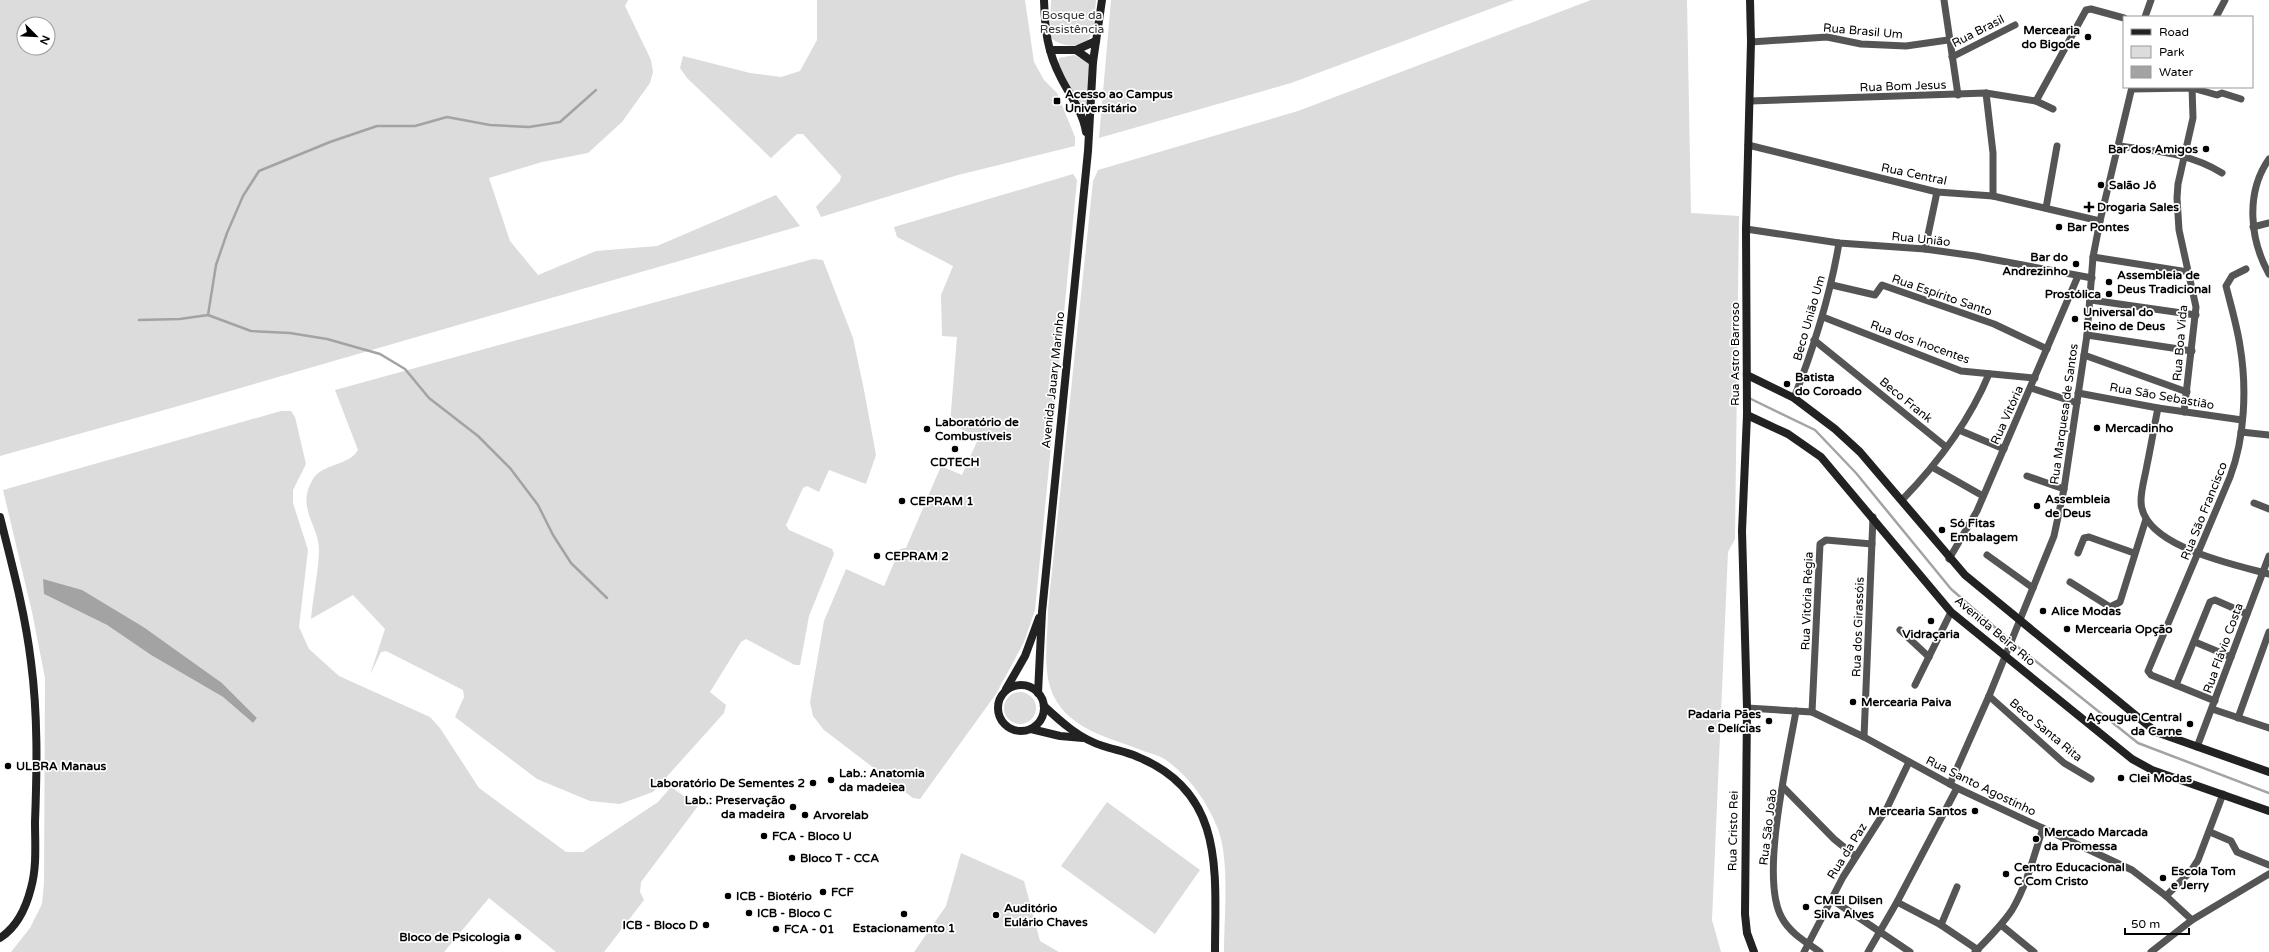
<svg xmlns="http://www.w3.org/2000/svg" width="2269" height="952" font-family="'Varela Round',sans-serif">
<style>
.green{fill:#dcdcdc;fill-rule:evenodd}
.water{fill:#a3a3a3}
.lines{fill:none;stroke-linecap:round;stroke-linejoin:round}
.stream{stroke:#a3a3a3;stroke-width:2.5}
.street{stroke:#555;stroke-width:7}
.secondary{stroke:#222;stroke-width:8}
.poi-dot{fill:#000;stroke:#fff;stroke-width:1.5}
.labels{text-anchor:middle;stroke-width:3.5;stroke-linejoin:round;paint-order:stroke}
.park-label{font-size:12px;fill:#333;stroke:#fff}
.poi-label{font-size:12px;font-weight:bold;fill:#000;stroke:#fff;text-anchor:start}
.street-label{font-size:12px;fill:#000;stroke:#fff}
</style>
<rect width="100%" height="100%" fill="#fff"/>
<g class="green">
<path d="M0 0H628L625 6 651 60 653 72 650 83 622 122 588 153 542 162 489 178 510 241 538 275 596 251 657 246 776 195 800 226 175 407 0 456ZM24 24H48V48H24Z"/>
<polygon points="817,0 1025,0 1034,62 1044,80 1057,93 1075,137 1075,146 958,175 821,217 816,207 840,181 841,176 803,134 797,134 771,158 687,78 680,68 683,56 750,73 781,77 800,71 817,40"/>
<path d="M1051 0H1096C1095 10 1095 26 1091 35 1083 51 1060 47 1050 37Z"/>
<polygon points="1111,0 1514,0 1291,83 1099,138"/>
<path d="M1591 0H1687L1691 213 1739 216 1735 539 1728 552 1712 920 1721 952H1224C1224 917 1230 861 1218 829 1207 802 1190 777 1166 760 1160 756 1153 754 1146 752 1110 737 1064 730 1050 687 1043 663 1048 634 1048 609L1093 181 1098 170 1298 111Z"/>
<polygon points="1074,55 1086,61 1091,67 1086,113 1082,113 1058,65 1059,58"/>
<polygon points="1073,174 1077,180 1035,610 1024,642 996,694 920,799 913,798 824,730 813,716 810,702 824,621 846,569 884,586 900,549 906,548 941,466 962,475 979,437 950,424 957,337 942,336 941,295 953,266 897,237 894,227"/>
<path d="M813 259 823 260 853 338 864 390 876 455 866 484 829 470 819 492 807 486 803 488 786 525 789 530 832 549 834 554 809 616 800 665H795L746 639 741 642 710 692 726 705 724 713 653 792 620 804 590 801 537 779 455 717 464 697 463 690 386 651 381 652 370 675 385 629 353 595 311 619C313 597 318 574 319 552 320 525 295 509 313 479 323 463 349 466 358 450L335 390Z"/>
<path d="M281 411H291L295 417 306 464 293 490V503L308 550 299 627 309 649 339 676 430 717 440 728 479 788 566 852H583L658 802 671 787 698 806 641 882 640 892 644 900 604 952H556L489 898 444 952H11L30 928 42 904 44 882 45 678 32 612 3 490ZM44 594 145 628 222 683 257 718 253 723 223 697 151 655 107 625Z"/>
<circle cx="1020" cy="708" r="16"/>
<polygon points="1107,802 1200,870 1155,934 1061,866"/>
<polygon points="961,853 1024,881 1040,941 1059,952 914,952 946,906"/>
</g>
<polygon class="water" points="43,579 82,590 145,628 222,683 257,718 253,723 223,697 151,655 107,625 44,594"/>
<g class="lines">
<g class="stream">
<polyline points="208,315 216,265 227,233 243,196 259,171 330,142 377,126 415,126 447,117 490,125 529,127 560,122 596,90"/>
<polyline points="139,320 180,319 208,315 251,331 290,333 327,339 380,354 405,369 429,398 478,436 510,468 538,505 553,535 571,563 607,598"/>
<polyline points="1749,398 1815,430 1856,473 1951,589 2013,643 2138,743 2269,793"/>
</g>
<g class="street">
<polyline points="1944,0 1958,95"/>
<polyline points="2145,17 2151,0"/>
<polyline points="2216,17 2225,0"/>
<polyline points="1751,42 1827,37 1861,44 1906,46 1948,40"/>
<polyline points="1952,57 2015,25"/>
<polyline points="2132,89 2192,88 2217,95 2222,93 2241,99"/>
<polyline points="1986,93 1993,153 1993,196"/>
<polyline points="1750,101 1986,93 2036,101 2053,109"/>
<polyline points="2036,101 2086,10 2091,9 2124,18"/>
<polyline points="1748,145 1937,192 1993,196 2100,221"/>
<path d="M2119 146C2156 151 2190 153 2222 173"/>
<path d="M2269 159C2245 193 2250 240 2269 274"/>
<polyline points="2046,208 2057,146"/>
<polyline points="2253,227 2269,223"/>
<polyline points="1746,229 1839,243 1925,249 1975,256 2092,278"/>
<polyline points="1925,249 1937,192"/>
<polyline points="2093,257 2188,272"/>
<polyline points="1832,285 1875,295 1882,285 1994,324 2047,349"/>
<polyline points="2091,300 2196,315"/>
<polyline points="1823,317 1961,371 2035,378"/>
<polyline points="2087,335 2192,351"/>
<polyline points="1814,340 1946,447"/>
<polyline points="2084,355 2187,392"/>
<polyline points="2031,388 2077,403"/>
<polyline points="2078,393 2158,408 2242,420"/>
<path d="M1794 398C1814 347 1830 297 1839 243"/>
<path d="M2158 408C2154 427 2151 446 2147 465 2145 477 2141 489 2141 501 2141 546 2235 565 2269 574"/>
<polyline points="2184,412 2196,307 2179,230 2177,198 2178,184 2193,118 2192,87"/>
<polyline points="1959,430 2004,449"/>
<polyline points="2241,432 2269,435"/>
<polyline points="1932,467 1983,496"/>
<polyline points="2027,476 2064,489"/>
<path d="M1902 500C1938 463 1969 422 1989 374"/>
<polyline points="2254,503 2269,509"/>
<polyline points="2078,553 2084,538 2089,537 2134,553"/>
<polyline points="1987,555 2033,588"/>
<polyline points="1949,559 1977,511 2078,276"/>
<polyline points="2070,582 2110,607 2120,602 2146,519"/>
<polyline points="1900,630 1929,657"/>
<polyline points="2195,642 2231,657"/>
<polyline points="1915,685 1951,612"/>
<polyline points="2176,685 2210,602 2215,600 2247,614"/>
<polyline points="1989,696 2064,763 2091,779"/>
<path d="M2215 701 2151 675 2148 671 2230 477C2245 438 2247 387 2240 346 2237 326 2231 306 2226 286L2232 276 2246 269"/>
<polyline points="1747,708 1812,712 1864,737 1957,788 2132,870 2166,896 2192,920"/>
<polyline points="2212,709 2269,728"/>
<path d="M1796 711C1788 758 1759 879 1782 918 1790 933 1806 942 1820 952"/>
<polyline points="1812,712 1820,544 1826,540 1872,544"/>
<polyline points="2238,718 2269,632"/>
<polyline points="1864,737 1873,517"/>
<polyline points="2197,747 2269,556"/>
<polyline points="1950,784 1989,696 2054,536 2064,489 2087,335 2093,257 2100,221 2132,87"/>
<polyline points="1783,787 1834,839 1855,856"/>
<polyline points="2210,832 2231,841 2237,852 2269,865"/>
<polyline points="2166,896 2191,871 2198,860 2223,794"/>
<polyline points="1831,899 1910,952"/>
<polyline points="1897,902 1941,925 1978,950"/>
<polyline points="1941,925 1957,887"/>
<polyline points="2001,925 2034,952"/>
<polyline points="1804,952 1843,877 1887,808 1909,762"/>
<polyline points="1868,952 1897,902 1957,788"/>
<path d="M1975 952C1988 939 2002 925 2012 910 2027 885 2034 855 2043 828"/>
<polyline points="2151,952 2192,920 2269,874"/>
</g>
<g class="secondary">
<path d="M1044 0C1045 30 1047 51 1061 78 1070 96 1083 112 1086 132"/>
<polyline points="1750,0 1751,42 1746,229 1747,415 1742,531 1747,708 1745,914 1747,933 1754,952"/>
<polyline points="1050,50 1076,50 1093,62"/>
<polyline points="1076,50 1096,41"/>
<polyline points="1747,375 1794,398 1835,429 1860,452 1965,575 2156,732 2269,772"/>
<polyline points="1747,415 1788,434 1821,457 1951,612 2132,759 2152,770 2269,811"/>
<path d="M0 517C12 565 25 612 31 662 38 715 37 769 35 822 35 843 37 867 31 888 26 908 17 927 0 938"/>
<circle cx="1021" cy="708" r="23"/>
<polyline points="1006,689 1025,656 1039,618"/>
<polyline points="1038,693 1042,612 1088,151 1093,62 1102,0"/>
<path d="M1044 706C1061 722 1080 739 1103 746 1115 750 1127 752 1138 757 1226 793 1215 873 1215 952"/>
<polyline points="1031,729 1060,736 1083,738"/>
</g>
</g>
<g class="poi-dot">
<circle cx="2088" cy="37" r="4"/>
<rect x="1053" y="97" width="8" height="8" rx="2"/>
<circle cx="2206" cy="149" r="4"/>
<circle cx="2101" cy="185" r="4"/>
<path d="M2087 201h4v4h4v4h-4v4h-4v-4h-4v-4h4z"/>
<circle cx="2059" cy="227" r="4"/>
<circle cx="2076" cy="264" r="4"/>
<circle cx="2109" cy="282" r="4"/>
<circle cx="2109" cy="294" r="4"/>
<circle cx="2075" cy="319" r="4"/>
<circle cx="1787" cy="384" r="4"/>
<circle cx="2097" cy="428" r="4"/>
<circle cx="927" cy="429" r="4"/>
<circle cx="955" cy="449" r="4"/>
<circle cx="902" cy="501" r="4"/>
<circle cx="2037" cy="506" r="4"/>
<circle cx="1942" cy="530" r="4"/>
<circle cx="877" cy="556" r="4"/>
<circle cx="2043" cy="611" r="4"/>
<circle cx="1931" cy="621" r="4"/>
<circle cx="2067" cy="629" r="4"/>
<circle cx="1853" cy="702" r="4"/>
<circle cx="1769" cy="721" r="4"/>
<circle cx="2190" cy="724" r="4"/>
<circle cx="8" cy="766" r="4"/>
<circle cx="2121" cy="778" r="4"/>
<circle cx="831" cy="780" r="4"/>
<circle cx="813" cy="783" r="4"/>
<circle cx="793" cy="807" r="4"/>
<circle cx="1975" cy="811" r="4"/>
<circle cx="805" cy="815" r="4"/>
<circle cx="764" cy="836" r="4"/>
<circle cx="2036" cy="839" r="4"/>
<circle cx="792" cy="858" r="4"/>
<circle cx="2006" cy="874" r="4"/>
<circle cx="2163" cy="878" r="4"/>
<circle cx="823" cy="892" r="4"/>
<circle cx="728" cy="896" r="4"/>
<circle cx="1806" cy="907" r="4"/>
<circle cx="749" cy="913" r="4"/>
<circle cx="904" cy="914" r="4"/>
<circle cx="996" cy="915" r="4"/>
<circle cx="706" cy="925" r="4"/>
<circle cx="776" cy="929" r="4"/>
<circle cx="518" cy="937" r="4"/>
</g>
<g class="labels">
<g class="park-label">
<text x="1072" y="19">Bosque da<tspan x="1072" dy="14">Resistência</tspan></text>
</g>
<g class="poi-label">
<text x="2080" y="34" text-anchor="end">Mercearia<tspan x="2080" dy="14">do Bigode</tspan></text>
<text x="1065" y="98">Acesso ao Campus<tspan x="1065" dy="14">Universitário</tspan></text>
<text x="2198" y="153" text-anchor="end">Bar dos Amigos</text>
<text x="2109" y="189">Salão Jô</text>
<text x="2097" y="211">Drogaria Sales</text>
<text x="2067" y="231">Bar Pontes</text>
<text x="2068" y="261" text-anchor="end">Bar do<tspan x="2068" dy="14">Andrezinho</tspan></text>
<text x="2117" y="279">Assembleia de<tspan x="2117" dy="14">Deus Tradicional</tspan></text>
<text x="2101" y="298" text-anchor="end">Prostólica</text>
<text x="2083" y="316">Universal do<tspan x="2083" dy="14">Reino de Deus</tspan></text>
<text x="1795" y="381">Batista<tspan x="1795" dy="14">do Coroado</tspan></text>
<text x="935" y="426">Laboratório de<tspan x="935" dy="14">Combustíveis</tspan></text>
<text x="2105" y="432">Mercadinho</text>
<text x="955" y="466" text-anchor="middle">CDTECH</text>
<text x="2045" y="503">Assembleia<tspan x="2045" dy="14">de Deus</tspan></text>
<text x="910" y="505">CEPRAM 1</text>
<text x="1950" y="527">Só Fitas<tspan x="1950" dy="14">Embalagem</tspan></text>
<text x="885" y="560">CEPRAM 2</text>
<text x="2051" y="615">Alice Modas</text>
<text x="2075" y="633">Mercearia Opção</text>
<text x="1931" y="638" text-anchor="middle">Vidraçaria</text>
<text x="1861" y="706">Mercearia Paiva</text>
<text x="1761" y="718" text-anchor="end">Padaria Pães<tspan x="1761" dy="14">e Delícias</tspan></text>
<text x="2182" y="721" text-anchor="end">Açougue Central<tspan x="2182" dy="14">da Carne</tspan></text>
<text x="16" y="770">ULBRA Manaus</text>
<text x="839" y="777">Lab.: Anatomia<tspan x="839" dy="14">da madeiea</tspan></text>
<text x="2129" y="782">Clei Modas</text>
<text x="805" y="787" text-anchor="end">Laboratório De Sementes 2</text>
<text x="785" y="804" text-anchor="end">Lab.: Preservação<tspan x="785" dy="14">da madeira</tspan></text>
<text x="1967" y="815" text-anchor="end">Mercearia Santos</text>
<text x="813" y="819">Arvorelab</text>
<text x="2044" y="836">Mercado Marcada<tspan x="2044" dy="14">da Promessa</tspan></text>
<text x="772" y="840">FCA - Bloco U</text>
<text x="800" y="862">Bloco T - CCA</text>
<text x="2014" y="871">Centro Educacional<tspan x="2014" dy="14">C Com Cristo</tspan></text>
<text x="2171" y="875">Escola Tom<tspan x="2171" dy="14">e Jerry</tspan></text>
<text x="831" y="896">FCF</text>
<text x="736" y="900">ICB - Biotério</text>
<text x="1814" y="904">CMEI Dilsen<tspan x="1814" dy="14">Silva Alves</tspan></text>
<text x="1004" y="912">Auditório<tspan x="1004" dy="14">Eulário Chaves</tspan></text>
<text x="757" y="917">ICB - Bloco C</text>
<text x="698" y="929" text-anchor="end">ICB - Bloco D</text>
<text x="904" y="932" text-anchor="middle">Estacionamento 1</text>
<text x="784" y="933">FCA - 01</text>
<text x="510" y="941" text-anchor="end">Bloco de Psicologia</text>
</g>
<g class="street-label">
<text transform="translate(1863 31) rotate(5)" y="4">Rua Brasil Um</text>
<text transform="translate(1978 31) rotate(-27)" y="4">Rua Brasil</text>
<text transform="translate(1903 86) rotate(-2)" y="4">Rua Bom Jesus</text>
<text transform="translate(1914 174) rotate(12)" y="4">Rua Central</text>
<text transform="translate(1921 239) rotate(6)" y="4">Rua União</text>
<text transform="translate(1942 295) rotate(19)" y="4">Rua Espírito Santo</text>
<text transform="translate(1809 318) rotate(-74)" y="4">Beco União Um</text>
<text transform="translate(1920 342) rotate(20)" y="4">Rua dos Inocentes</text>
<text transform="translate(2180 343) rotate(-85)" y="4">Rua Boa Vida</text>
<text transform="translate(1735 354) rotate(-90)" y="4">Rua Astro Barroso</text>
<text transform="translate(1053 380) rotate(-84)" y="4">Avenida Jauary Marinho</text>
<text transform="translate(2162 396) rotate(10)" y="4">Rua São Sebastião</text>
<text transform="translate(1906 400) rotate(39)" y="4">Beco Frank</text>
<text transform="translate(2064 414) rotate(-82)" y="4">Rua Marquesa de Santos</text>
<text transform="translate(2007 415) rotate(-66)" y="4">Rua Vitória</text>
<text transform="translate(2204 511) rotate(-68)" y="4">Rua São Francisco</text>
<text transform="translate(1807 601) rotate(-88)" y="4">Rua Vitória Régia</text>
<text transform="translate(1858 627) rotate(-88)" y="4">Rua dos Girassóis</text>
<text transform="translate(1995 631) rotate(40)" y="4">Avenida Beira Rio</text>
<text transform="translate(2223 648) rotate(-70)" y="4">Rua Flávio Costa</text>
<text transform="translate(2046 730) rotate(40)" y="4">Beco Santa Rita</text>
<text transform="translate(1981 786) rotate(26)" y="4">Rua Santo Agostinho</text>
<text transform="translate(1768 827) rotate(-83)" y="4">Rua São João</text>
<text transform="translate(1733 831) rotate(-89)" y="4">Rua Cristo Rei</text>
<text transform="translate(1847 851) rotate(-58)" y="4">Rua da Paz</text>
</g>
</g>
<rect x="2123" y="16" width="130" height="72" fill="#ffffff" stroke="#999999"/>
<rect x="2131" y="29" width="20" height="6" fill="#222222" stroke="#999999"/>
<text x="2159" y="36" font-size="12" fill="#000000">Road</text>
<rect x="2131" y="46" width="20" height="12" fill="#dcdcdc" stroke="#999999"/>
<text x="2159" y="56" font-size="12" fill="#000000">Park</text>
<rect x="2131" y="66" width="20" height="12" fill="#a3a3a3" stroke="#999999"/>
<text x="2159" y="76" font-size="12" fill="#000000">Water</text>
<g transform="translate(36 36) rotate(114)"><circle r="19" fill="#ffffff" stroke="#999999"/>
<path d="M0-3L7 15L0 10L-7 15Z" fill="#000000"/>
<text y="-6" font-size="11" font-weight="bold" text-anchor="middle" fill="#000000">N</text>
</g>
<path d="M2125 928v6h64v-6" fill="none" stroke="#000000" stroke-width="2"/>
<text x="2131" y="928" font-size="12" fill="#000000" stroke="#ffffff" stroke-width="3" paint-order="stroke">50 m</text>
</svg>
